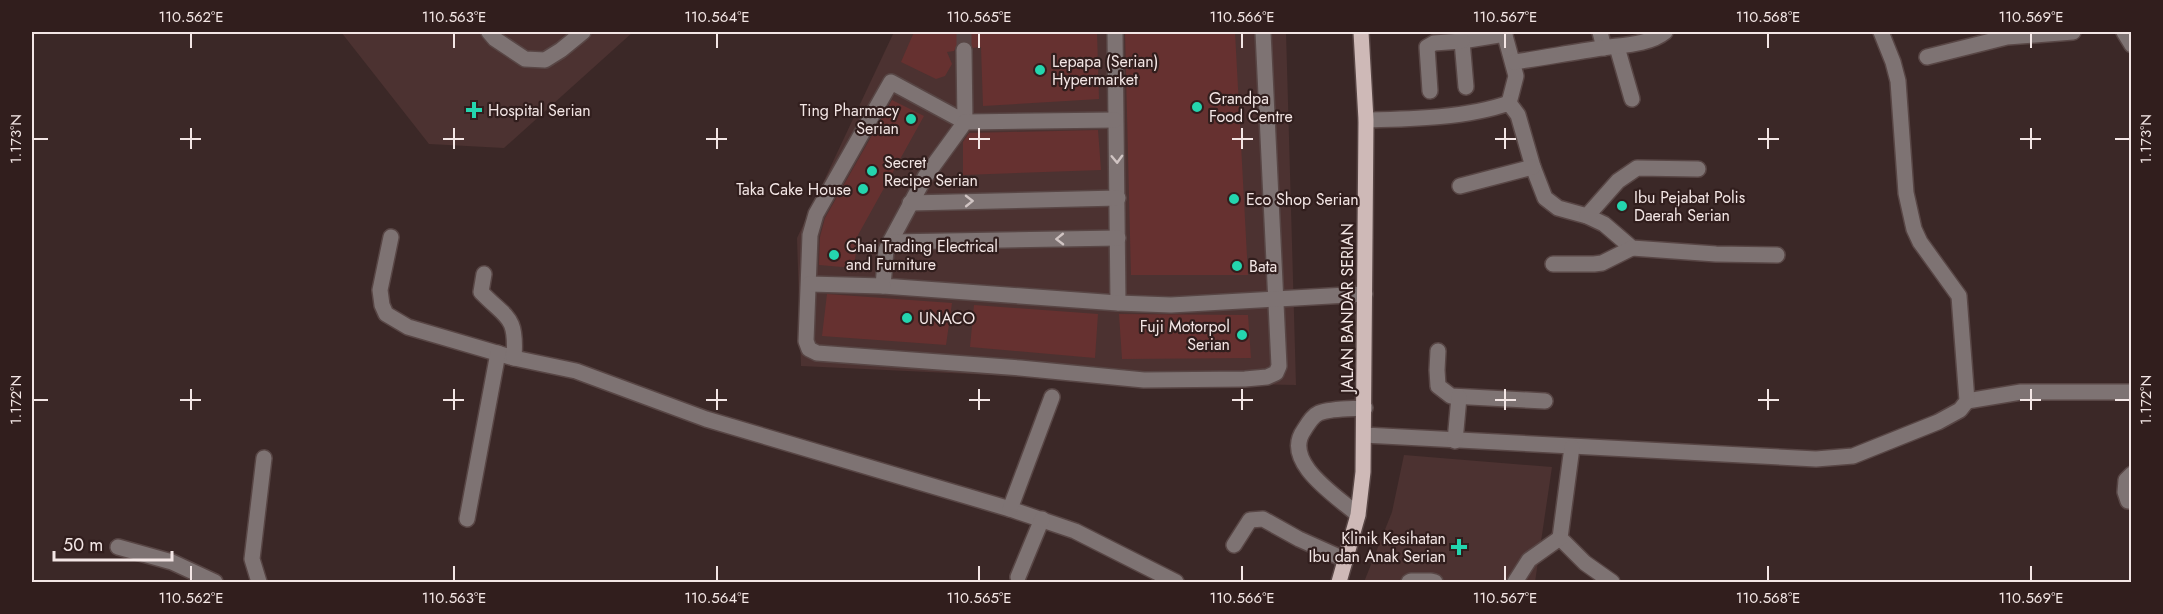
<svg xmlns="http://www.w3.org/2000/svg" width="2163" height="614" font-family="Jost,sans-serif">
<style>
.built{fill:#4c3231}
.building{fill:#663130}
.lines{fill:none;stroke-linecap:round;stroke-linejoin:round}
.minor-tunnel{stroke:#574444;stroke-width:15;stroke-dasharray:15 8;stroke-linecap:butt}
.minor-casing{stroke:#584645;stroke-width:18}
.major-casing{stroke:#584645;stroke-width:18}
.minor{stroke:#7e7373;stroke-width:15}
.major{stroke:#ceb9b7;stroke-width:15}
.oneway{stroke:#d0c4c3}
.ticks{fill:none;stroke:#f3e6e5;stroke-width:2}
.poi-dot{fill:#24d5ae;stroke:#311e1d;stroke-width:2}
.labels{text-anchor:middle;stroke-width:4.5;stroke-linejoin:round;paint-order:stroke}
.poi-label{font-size:16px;fill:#f3e6e5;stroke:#311e1d;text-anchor:start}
.street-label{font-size:16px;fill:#f3e6e5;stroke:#311e1d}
.neatline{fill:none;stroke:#f3e6e5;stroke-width:2}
.ticks-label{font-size:15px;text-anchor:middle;fill:#f3e6e5}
</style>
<rect width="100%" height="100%" fill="#3b2827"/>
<g class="built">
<polygon points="341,32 633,32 504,148 429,144"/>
<polygon points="894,32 1286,32 1296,385 1139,382 801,366 797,238"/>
<polygon points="1404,455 1552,467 1535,582 1364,582 1392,512"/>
</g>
<g class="building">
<polygon points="914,32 1097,32 1099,99 983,106 981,47 973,48 968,41 959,42 954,51 947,52 952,64 945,76 936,79 901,62"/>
<polygon points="1125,32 1235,32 1248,275 1131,275"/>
<polygon points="892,100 924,116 858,235 854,268 819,265 820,237 825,218"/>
<polygon points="1098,130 1101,170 963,175 963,142 969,133"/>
<polygon points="827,294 952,303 946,345 822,336"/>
<polygon points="974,305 1098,314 1095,358 970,347"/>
<polygon points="1119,314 1248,315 1251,358 1122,359"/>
</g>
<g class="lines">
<polyline class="minor-tunnel" points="964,32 964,50"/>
<defs>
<g id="minor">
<polyline points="489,32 495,39 525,59 545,60 561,50 583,32"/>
<polyline points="1115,32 1118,303"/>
<polyline points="1504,32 1516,76 1509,103"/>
<polyline points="1600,32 1604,48"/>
<polyline points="2124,32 2132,45"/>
<polyline points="1617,47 1632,99"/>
<polyline points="964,50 965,122 891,82 816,214 810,235 806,341 809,349 817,353 1020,368 1144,380 1245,379 1267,377 1276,373 1279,366 1263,32"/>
<polyline points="1927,57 2007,37 2073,32"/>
<path d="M1514 62C1543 58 1573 52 1602 48 1621 45 1649 45 1665 32"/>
<polyline points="1466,87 1462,41 1505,34"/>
<polyline points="1430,91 1427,47 1434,43 1462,41"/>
<polyline points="1115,120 965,122 925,177 890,242 886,250 883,286 1118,303 1171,305 1365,294"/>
<path d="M1366 120C1410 119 1467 118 1509 103L1518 115 1533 167 1545 198 1558 208 1587 216 1604 224 1632 248 1716 254 1777 255"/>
<polyline points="1460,186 1533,167"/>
<polyline points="910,203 1118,198"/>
<polyline points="1587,216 1618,181 1637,168 1698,169"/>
<polyline points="391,237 380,290 382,305 386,314 408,327 514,358 576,371 706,419 1010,509 1075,531 1176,582"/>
<polyline points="890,242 1118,238"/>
<polyline points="1553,264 1594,264 1602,263 1632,248"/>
<path d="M484 274 481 292C507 319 517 315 514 358"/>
<polyline points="809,284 883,286"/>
<polyline points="1438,351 1437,370 1438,386 1451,396 1545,401"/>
<polyline points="1967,401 2021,392 2132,392"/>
<polyline points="1364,435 1816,459 1853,456 1938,422 1960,410 1967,401 1959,296 1920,242 1914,229 1906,193 1898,81 1893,62 1881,32"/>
<polyline points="1455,441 1459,397"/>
<polyline points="1572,447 1560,538 1585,563 1612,582"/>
<polyline points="2132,474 2126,480 2125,492 2128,501 2132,501"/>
<polyline points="1010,509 1052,397"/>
<path d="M1358 515C1338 497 1281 462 1304 430 1308 424 1312 416 1319 413 1332 408 1351 409 1365 408"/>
<polyline points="467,519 498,353"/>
<polyline points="1234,545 1250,520 1263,519 1299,539 1346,560"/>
<polyline points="118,547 172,562 215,582"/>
<polyline points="1018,577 1042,519"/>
<polyline points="259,582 252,559 264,458"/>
<polyline points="1409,582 1411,581 1431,581 1435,582"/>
<polyline points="1515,582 1529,560 1560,538"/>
</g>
<polyline id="major" points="1339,582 1358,515 1363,472 1366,120 1361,32"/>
</defs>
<use href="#minor" class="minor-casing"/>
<use href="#major" class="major-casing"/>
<use href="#minor" class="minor"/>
<use href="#major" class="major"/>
</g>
<defs><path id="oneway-chevron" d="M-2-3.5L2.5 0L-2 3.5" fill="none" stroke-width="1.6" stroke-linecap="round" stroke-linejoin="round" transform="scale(1.5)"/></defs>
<g class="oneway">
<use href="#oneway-chevron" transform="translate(1117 159) rotate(88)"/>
<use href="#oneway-chevron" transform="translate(969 201) rotate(-1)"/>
<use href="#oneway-chevron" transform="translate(1060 239) rotate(179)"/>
</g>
<path class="ticks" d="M191 33V48M454 33V48M717 33V48M979 33V48M1242 33V48M1505 33V48M1768 33V48M2031 33V48M191 128V149M454 128V149M717 128V149M979 128V149M1242 128V149M1505 128V149M1768 128V149M2031 128V149M33 139H48M180 139H201M443 139H464M706 139H727M969 139H990M1232 139H1253M1495 139H1516M1758 139H1779M2020 139H2041M2115 139H2130M191 389V410M454 389V410M717 389V410M979 389V410M1242 389V410M1505 389V410M1768 389V410M2031 389V410M33 400H48M180 400H201M443 400H464M706 400H727M969 400H990M1232 400H1253M1495 400H1516M1758 400H1779M2020 400H2041M2115 400H2130M191 566V581M454 566V581M717 566V581M979 566V581M1242 566V581M1505 566V581M1768 566V581M2031 566V581"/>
<g class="poi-dot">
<circle cx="1040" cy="70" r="6"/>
<circle cx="1197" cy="107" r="6"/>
<path d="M471 101h6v6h6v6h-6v6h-6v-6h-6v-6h6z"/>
<circle cx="911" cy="119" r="6"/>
<circle cx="872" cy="171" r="6"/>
<circle cx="863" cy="189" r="6"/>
<circle cx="1234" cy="199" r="6"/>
<circle cx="1622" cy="206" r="6"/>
<circle cx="834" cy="255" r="6"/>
<circle cx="1237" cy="266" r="6"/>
<circle cx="907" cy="318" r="6"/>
<circle cx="1242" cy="335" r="6"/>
<path d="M1456 538h6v6h6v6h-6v6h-6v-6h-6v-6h6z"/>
</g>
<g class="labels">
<g class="poi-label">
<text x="1052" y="67">Lepapa (Serian)<tspan x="1052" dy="18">Hypermarket</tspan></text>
<text x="1209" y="104">Grandpa<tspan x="1209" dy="18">Food Centre</tspan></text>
<text x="488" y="116">Hospital Serian</text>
<text x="899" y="116" text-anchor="end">Ting Pharmacy<tspan x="899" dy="18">Serian</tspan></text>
<text x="884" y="168">Secret<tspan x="884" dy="18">Recipe Serian</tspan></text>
<text x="851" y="195" text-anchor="end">Taka Cake House</text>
<text x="1634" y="203">Ibu Pejabat Polis<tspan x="1634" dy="18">Daerah Serian</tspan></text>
<text x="1246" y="205">Eco Shop Serian</text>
<text x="846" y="252">Chai Trading Electrical<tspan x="846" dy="18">and Furniture</tspan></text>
<text x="1249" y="272">Bata</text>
<text x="919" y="324">UNACO</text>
<text x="1230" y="332" text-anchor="end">Fuji Motorpol<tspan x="1230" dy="18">Serian</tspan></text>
<text x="1446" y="544" text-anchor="end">Klinik Kesihatan<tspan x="1446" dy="18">Ibu dan Anak Serian</tspan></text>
</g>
<g class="street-label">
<text transform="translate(1347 308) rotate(-90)" y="6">JALAN BANDAR SERIAN</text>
</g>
</g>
<rect width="2163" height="614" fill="none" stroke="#311e1d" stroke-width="66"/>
<path d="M54 551v9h118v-9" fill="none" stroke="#f3e6e5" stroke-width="3"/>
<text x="63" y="551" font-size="18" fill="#f3e6e5" stroke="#311e1d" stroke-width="4.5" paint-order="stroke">50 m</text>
<rect x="33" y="33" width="2097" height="548" class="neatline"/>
<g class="ticks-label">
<text x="191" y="22">110.562°E</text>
<text x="454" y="22">110.563°E</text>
<text x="717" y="22">110.564°E</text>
<text x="979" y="22">110.565°E</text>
<text x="1242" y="22">110.566°E</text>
<text x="1505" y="22">110.567°E</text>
<text x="1768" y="22">110.568°E</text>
<text x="2031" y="22">110.569°E</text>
<text transform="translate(16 139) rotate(-90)" y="5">1.173°N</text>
<text transform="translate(2146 139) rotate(-90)" y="5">1.173°N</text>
<text transform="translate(16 400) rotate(-90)" y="5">1.172°N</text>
<text transform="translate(2146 400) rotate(-90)" y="5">1.172°N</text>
<text x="191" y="603">110.562°E</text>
<text x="454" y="603">110.563°E</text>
<text x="717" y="603">110.564°E</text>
<text x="979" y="603">110.565°E</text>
<text x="1242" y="603">110.566°E</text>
<text x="1505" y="603">110.567°E</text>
<text x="1768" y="603">110.568°E</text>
<text x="2031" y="603">110.569°E</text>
</g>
</svg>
